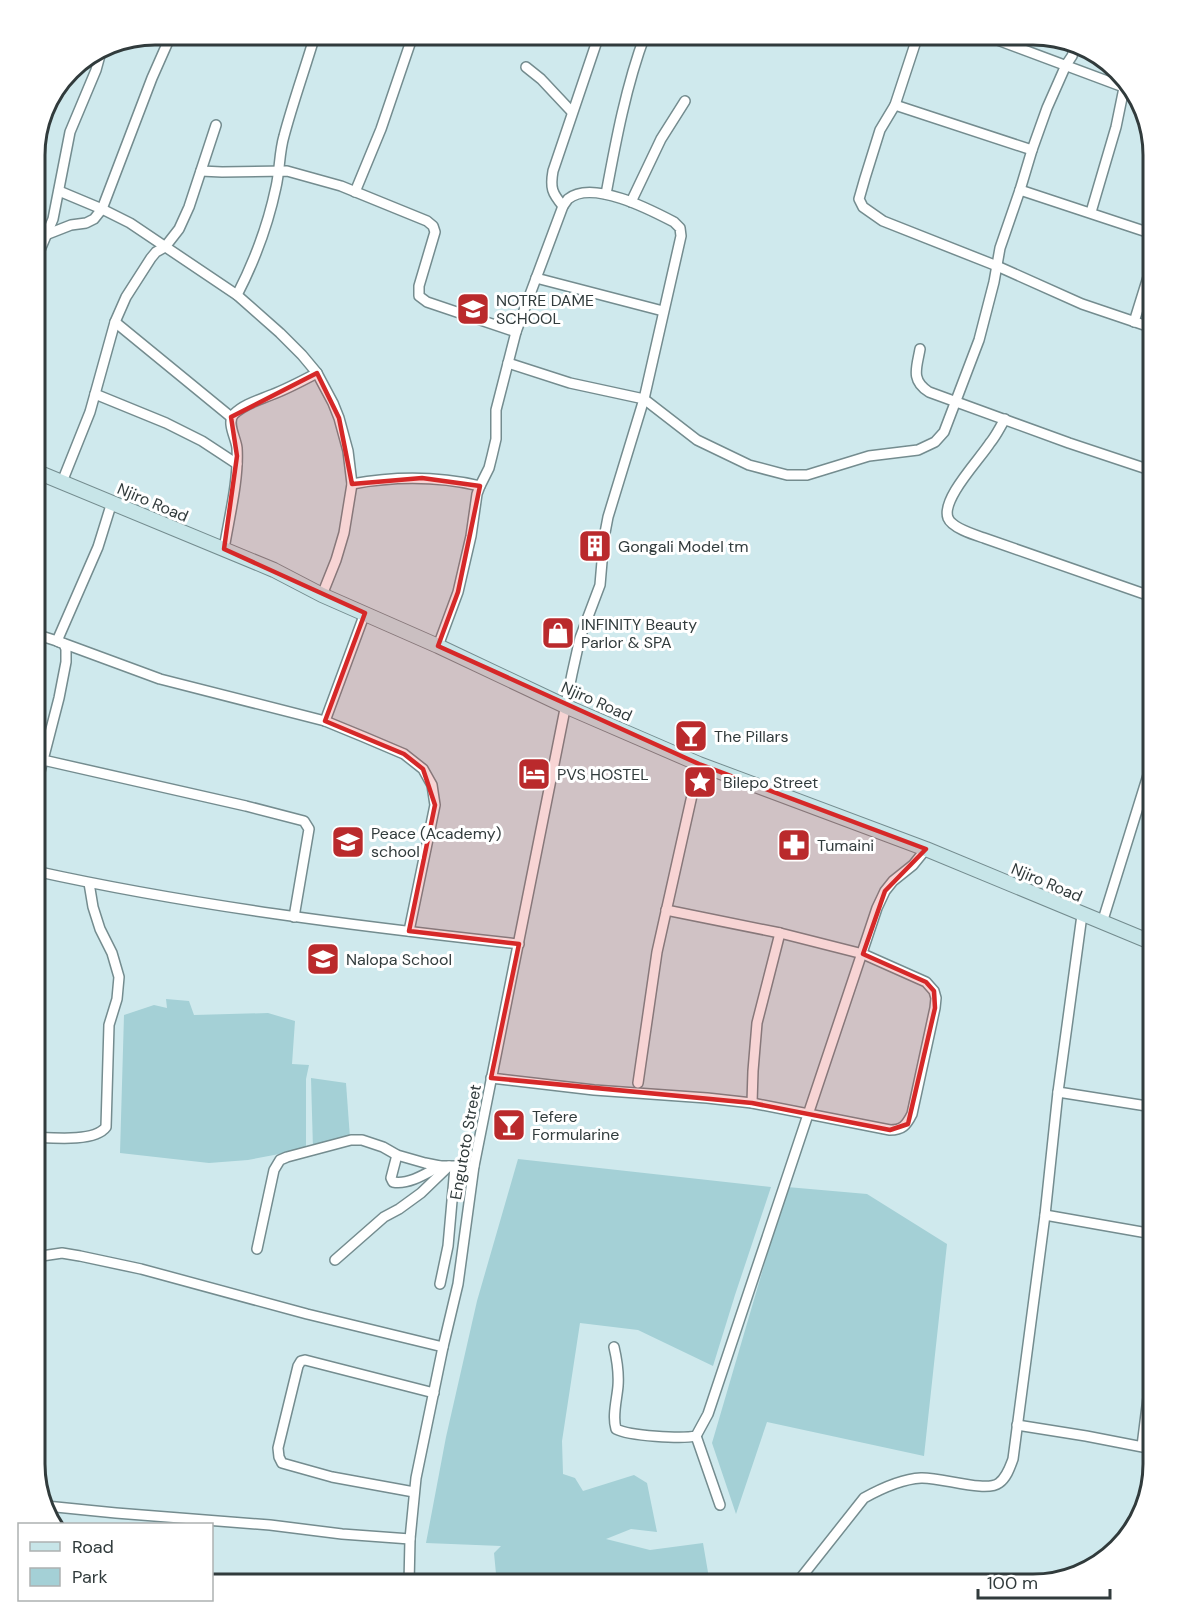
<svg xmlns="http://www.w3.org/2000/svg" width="1188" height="1619" font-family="'DM Sans',sans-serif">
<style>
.green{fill:#a4d0d6}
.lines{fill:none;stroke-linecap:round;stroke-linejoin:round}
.street-casing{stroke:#748c8f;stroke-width:12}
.secondary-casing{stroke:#748c8f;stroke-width:16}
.street{stroke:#fff;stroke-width:9}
.secondary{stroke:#c7e5e8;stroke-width:14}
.marked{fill:#d62828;fill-opacity:0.2;stroke:#d62828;stroke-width:4.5;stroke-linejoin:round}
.labels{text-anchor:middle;stroke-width:6;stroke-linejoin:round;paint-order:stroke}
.poi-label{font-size:16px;fill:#313b3c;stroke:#fff;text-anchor:start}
.street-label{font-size:16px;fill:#313b3c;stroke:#fff}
.rim{fill:none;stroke:#313b3c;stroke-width:3}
</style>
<rect width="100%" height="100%" fill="#cfe9ed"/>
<g class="green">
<polygon points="166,999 189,1001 194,1015 268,1013 295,1021 292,1064 309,1065 306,1079 306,1149 248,1160 209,1163 120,1153 124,1015 154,1005 167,1008"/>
<polygon points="311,1078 346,1083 350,1138 313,1149"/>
<polygon points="518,1159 771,1187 735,1295 713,1366 638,1330 580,1323 562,1441 563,1474 575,1478 583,1491 634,1475 647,1483 657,1532 631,1529 606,1539 650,1550 703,1543 710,1584 497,1584 494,1553 501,1546 426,1543 446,1437 477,1301"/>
<polygon points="787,1187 867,1194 947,1244 924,1456 767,1422 736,1514 712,1443"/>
</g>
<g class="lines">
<defs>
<g id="street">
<polyline points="918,35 895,105 880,130 865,178 859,199 863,207 883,221 997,266 1082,304 1153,328"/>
<polyline points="984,35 1134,91"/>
<polyline points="526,67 541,79 572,112"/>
<polyline points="895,105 1032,150"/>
<polyline points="201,171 222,172 287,171 341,186 427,221 433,226 435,232 419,286 419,296 427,302 516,332"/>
<polyline points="1020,190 1153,234"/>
<polyline points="59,191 102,209 130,223 237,295 280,333 302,355 317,373 333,403 339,418 348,451 352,484 344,533 336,560 322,595"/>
<polyline points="355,192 381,129 413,35"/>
<path d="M606 194C616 140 626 86 645 35"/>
<polyline points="631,202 661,139 685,101"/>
<path d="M563 206C552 193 550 188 553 171L599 35"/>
<polyline points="1091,212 1116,127 1124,88"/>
<polyline points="48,234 71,225 86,223 94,219 102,209 152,78 171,35"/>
<polyline points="35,262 53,219 70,132 96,70 102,48"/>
<polyline points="536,278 663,311"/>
<path d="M237 295C255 260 268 225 276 187 280 170 279 153 284 136 293 102 305 69 315 35"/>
<polyline points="115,322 231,417"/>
<polyline points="1134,322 1153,261"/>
<path d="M920 349C917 367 910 380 929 392L1069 443 1153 471"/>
<polyline points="508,363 570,383 644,399 697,440 749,465 787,475 807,475 869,456 918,450 935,442 944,432 979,340 994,282 1000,248 1020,190 1032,150 1047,108 1066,65 1072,56 1076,45"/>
<polyline points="95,394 166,423 202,441 237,464"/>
<path d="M1005 419C1000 427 996 436 990 443 980 459 941 499 948 518 952 528 975 535 984 538L1153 597"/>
<polyline points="62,482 90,412 115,322 126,297 151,258 156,252 165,247 179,229 189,207 216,125"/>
<path d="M352 484C396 476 437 476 480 486"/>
<path d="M224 549C229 518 239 479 237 448 236 438 226 422 234 414 244 404 259 400 271 395 287 389 302 381 317 373"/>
<polyline points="35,634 57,641 160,679 325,721 364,737 404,754 423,769 432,785 435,805 409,931"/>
<polyline points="325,721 365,613"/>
<polyline points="43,760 246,806 304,821 309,829 294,917"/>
<polyline points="35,791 59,698 66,662 66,649 64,644 57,641 98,547 112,502"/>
<path d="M35 871C194 906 356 926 519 944"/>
<polyline points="1102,923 1153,759"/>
<path d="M491 1078 594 1090 707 1098 752 1103 890 1130C902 1130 906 1126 912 1114L935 1008 936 998 934 991 926 982 863 954 780 933 666 910"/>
<polyline points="638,1083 657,952 699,764"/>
<polyline points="1058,1092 1153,1107"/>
<polyline points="752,1103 753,1071 757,1023 780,933"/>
<path d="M35 1137C53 1138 95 1142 106 1127L109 1025 117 999 119 977 112 953 100 929 93 907 89 883"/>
<path d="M397 1155 391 1178 393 1182C409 1185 427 1173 440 1166"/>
<polyline points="1045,1215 1153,1234"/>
<polyline points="257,1249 274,1170 280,1160 287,1157 351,1140 362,1140 383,1147 397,1155 425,1163 440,1166 474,1166"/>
<polyline points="35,1257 62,1253 80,1256 141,1269 307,1314 443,1347"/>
<polyline points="335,1260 384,1217 399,1209 421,1193 449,1166"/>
<polyline points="440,1284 448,1246 455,1167"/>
<path d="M614 1347C617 1360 619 1373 618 1386 617 1399 612 1416 616 1429 629 1436 682 1439 696 1436L708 1414 877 908 885 891 893 881 913 865 926 849"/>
<polyline points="1017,1425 1086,1436 1153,1449"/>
<polyline points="696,1436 720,1505"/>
<polyline points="1142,1446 1153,1358"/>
<polyline points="414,1492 332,1477 289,1465 282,1463 279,1457 278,1448 298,1366 301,1361 305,1360 434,1393"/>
<polyline points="46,1506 116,1513 270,1525 342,1534 410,1539"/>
<path d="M409 1584 410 1539 416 1478 443 1347 458 1284 474 1166 572 674 580 638 600 585 604 538 608 517 644 399 681 236 680 228 674 222C651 210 592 179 568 199 568 199 563 206 563 206L516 332 496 410V439L492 456 489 468 480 486 477 494 471 536 458 592 438 646"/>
<path d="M796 1584 864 1498C882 1488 901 1479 921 1478 941 1477 986 1493 999 1483 1007 1477 1010 1467 1013 1459L1045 1215 1058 1092 1082 915"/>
</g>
<polyline id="secondary" points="35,471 274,570 322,595 438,646 565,706 699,764 926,849 1153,943"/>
</defs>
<use href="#street" class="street-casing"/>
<use href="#secondary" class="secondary-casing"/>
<use href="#street" class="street"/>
<use href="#secondary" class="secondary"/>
</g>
<path class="marked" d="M317 373 339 418 352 484 422 478 480 486 458 592 438 646 699 764 926 849 885 891 863 954 926 982 934 991 935 1008 908 1124 890 1130 752 1103 491 1078 519 944 409 931 435 805 423 769 404 754 325 721 365 613 224 549 237 456 231 417Z"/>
<defs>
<symbol id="school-square" viewBox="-11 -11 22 22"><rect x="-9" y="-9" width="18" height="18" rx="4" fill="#ba2a2c" stroke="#fff"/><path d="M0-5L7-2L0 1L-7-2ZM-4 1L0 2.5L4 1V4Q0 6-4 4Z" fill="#fff"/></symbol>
<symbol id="building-square" viewBox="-11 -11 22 22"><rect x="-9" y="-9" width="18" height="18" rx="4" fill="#ba2a2c" stroke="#fff"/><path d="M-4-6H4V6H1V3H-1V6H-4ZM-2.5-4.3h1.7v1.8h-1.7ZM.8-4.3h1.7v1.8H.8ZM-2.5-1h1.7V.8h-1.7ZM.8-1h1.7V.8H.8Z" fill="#fff"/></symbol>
<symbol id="shop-square" viewBox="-11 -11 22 22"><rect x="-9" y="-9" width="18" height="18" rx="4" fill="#ba2a2c" stroke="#fff"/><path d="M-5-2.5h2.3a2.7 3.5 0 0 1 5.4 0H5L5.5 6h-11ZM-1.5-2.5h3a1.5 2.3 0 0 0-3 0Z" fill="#fff"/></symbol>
<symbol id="bar-square" viewBox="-11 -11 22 22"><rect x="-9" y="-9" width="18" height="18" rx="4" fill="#ba2a2c" stroke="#fff"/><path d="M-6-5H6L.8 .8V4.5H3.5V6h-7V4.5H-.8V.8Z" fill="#fff"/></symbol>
<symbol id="hotel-square" viewBox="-11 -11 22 22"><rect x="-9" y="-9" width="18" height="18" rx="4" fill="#ba2a2c" stroke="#fff"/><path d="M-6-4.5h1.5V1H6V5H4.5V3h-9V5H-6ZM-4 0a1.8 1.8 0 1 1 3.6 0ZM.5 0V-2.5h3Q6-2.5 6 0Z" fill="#fff"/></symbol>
<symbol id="sight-square" viewBox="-11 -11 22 22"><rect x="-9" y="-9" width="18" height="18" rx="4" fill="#ba2a2c" stroke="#fff"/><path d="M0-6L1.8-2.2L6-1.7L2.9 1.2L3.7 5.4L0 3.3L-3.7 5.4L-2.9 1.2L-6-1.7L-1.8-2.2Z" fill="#fff"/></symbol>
<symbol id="pharmacy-square" viewBox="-11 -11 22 22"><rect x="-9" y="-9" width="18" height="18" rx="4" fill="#ba2a2c" stroke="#fff"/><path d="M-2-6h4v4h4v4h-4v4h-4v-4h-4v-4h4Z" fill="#fff"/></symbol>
</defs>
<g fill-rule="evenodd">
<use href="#school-square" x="454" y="290" width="38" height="38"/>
<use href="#building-square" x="576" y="527" width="38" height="38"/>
<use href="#shop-square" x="539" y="614" width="38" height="38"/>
<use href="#bar-square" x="672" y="717" width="38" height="38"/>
<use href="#hotel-square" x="515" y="755" width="38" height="38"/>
<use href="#sight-square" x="681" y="763" width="38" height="38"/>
<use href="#school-square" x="329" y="823" width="38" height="38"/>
<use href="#pharmacy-square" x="775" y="826" width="38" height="38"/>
<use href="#school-square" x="304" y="940" width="38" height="38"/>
<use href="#bar-square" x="490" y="1106" width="38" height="38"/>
</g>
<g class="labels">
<g class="poi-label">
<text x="496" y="306">NOTRE DAME<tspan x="496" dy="18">SCHOOL</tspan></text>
<text x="618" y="552">Gongali Model tm</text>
<text x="581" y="630">INFINITY Beauty<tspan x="581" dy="18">Parlor &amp; SPA</tspan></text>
<text x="714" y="742">The Pillars</text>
<text x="557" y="780">PVS HOSTEL</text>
<text x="723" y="788">Bilepo Street</text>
<text x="371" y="839">Peace (Academy)<tspan x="371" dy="18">school</tspan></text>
<text x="817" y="851">Tumaini</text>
<text x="346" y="965">Nalopa School</text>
<text x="532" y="1122">Tefere<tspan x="532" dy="18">Formularine</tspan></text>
</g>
<g class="street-label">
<text transform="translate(153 502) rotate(23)" y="6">Njiro Road</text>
<text transform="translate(597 701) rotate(24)" y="6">Njiro Road</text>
<text transform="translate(1047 882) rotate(23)" y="6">Njiro Road</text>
<text transform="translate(465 1142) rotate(-80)" y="6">Engutoto Street</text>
</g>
</g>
<path d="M0 0H1188V1619H0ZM155 45H1033A110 110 0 0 1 1143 155V1464A110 110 0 0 1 1033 1574H155A110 110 0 0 1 45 1464V155A110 110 0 0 1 155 45Z" fill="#fff" fill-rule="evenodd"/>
<path class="rim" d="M155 45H1033A110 110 0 0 1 1143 155V1464A110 110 0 0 1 1033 1574H155A110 110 0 0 1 45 1464V155A110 110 0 0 1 155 45Z"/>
<rect x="18" y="1523" width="195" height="78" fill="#ffffff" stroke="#adb1b1" stroke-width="1.5"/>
<rect x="30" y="1542" width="30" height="9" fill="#c7e5e8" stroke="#adb1b1" stroke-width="1.5"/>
<text x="72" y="1553" font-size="18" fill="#313b3c">Road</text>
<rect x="30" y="1568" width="30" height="18" fill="#a4d0d6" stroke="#adb1b1" stroke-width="1.5"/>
<text x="72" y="1583" font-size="18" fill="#313b3c">Park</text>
<path d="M978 1589v9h132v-9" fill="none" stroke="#313b3c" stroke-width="3"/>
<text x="987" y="1589" font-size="18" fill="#313b3c" stroke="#ffffff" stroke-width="4.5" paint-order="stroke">100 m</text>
</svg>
